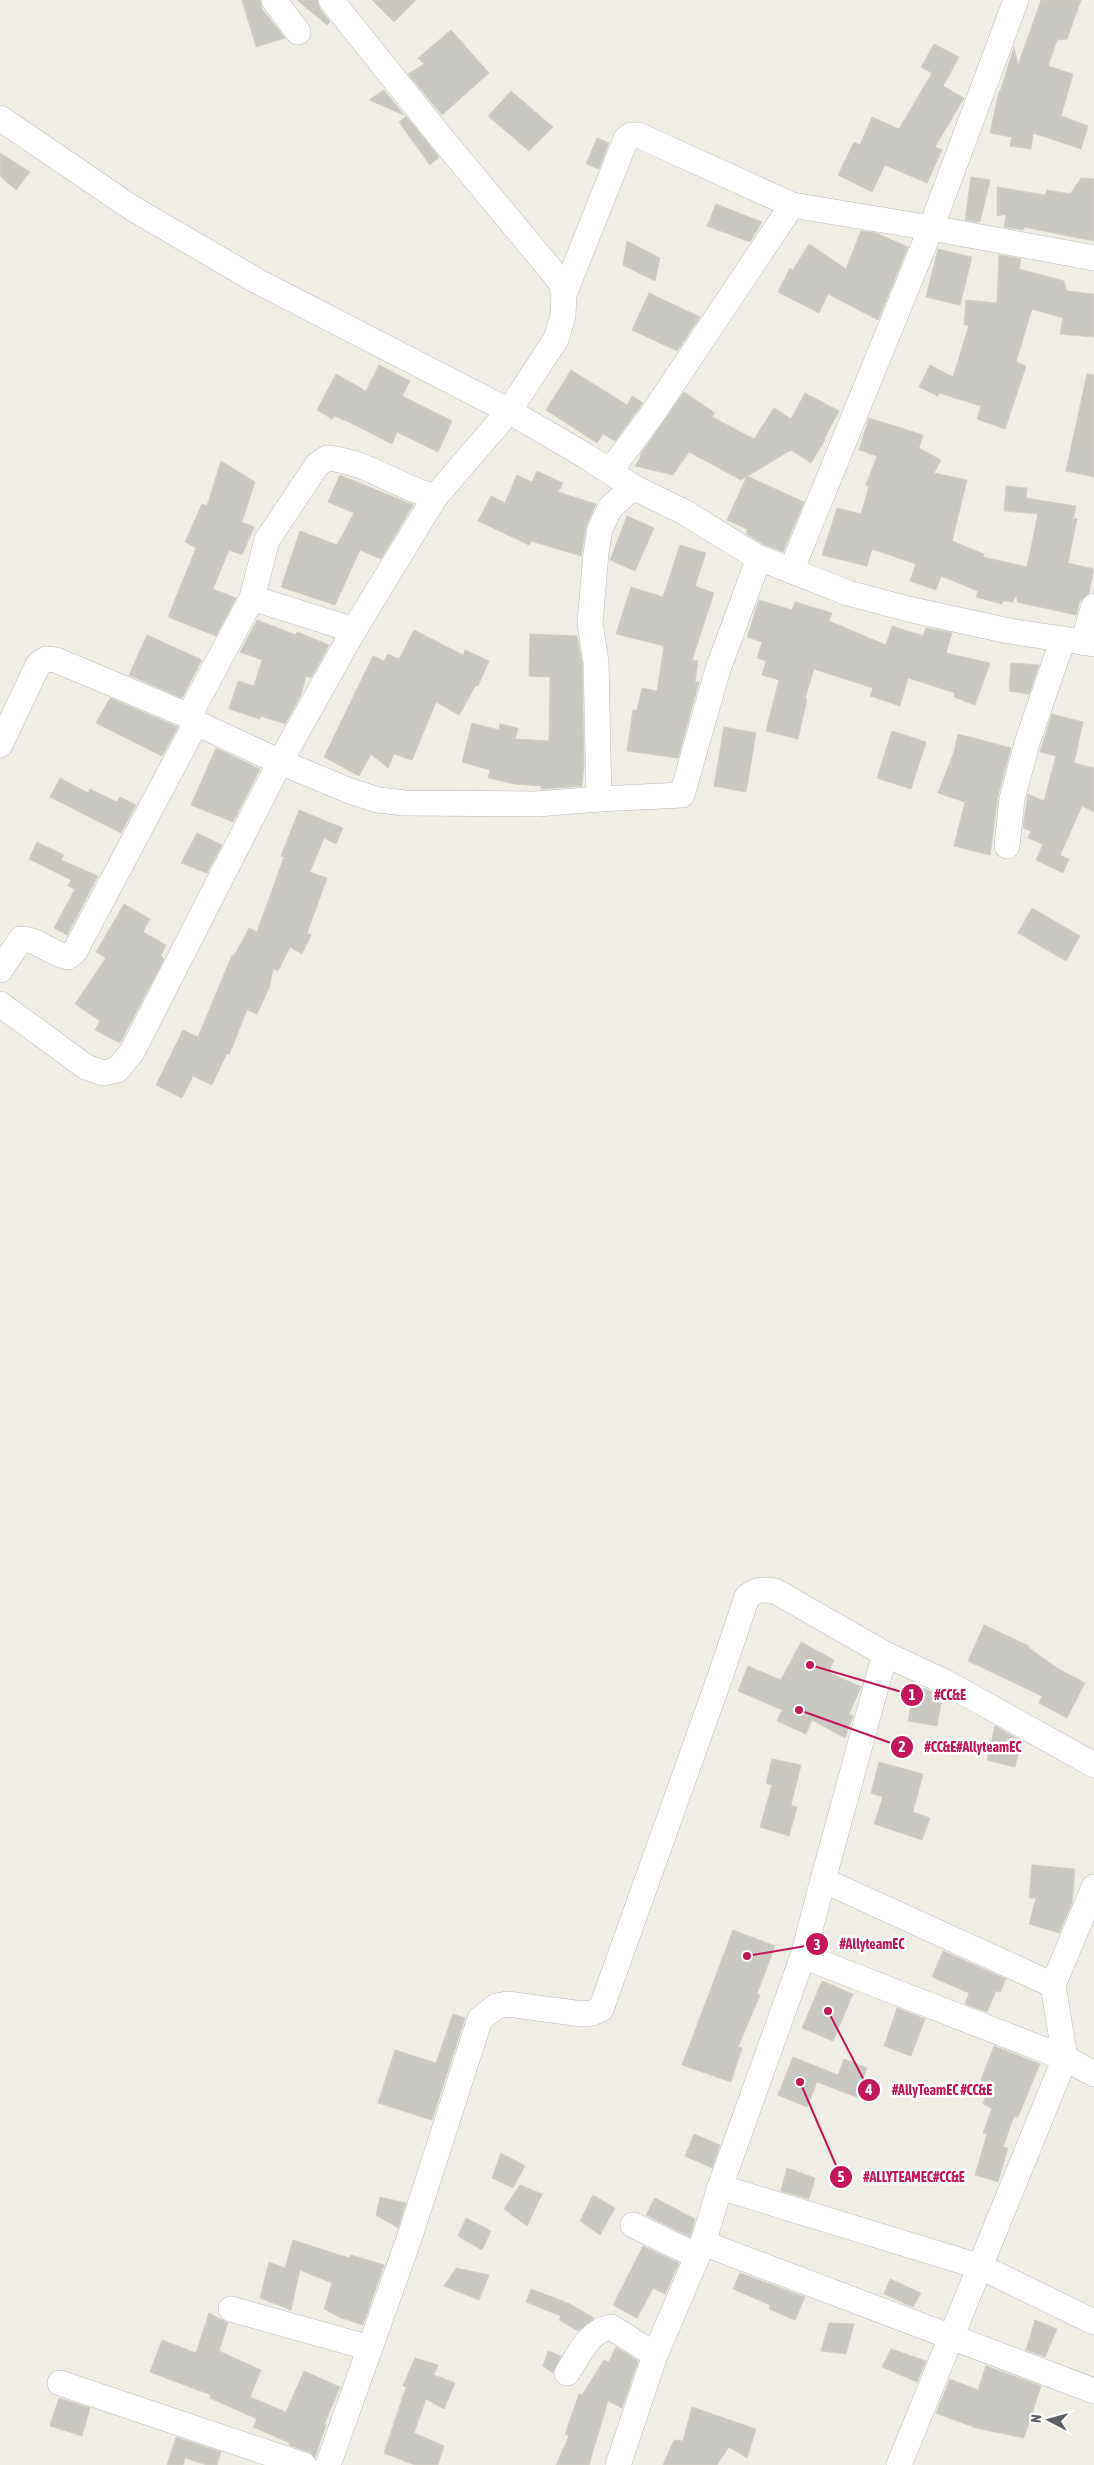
<svg xmlns="http://www.w3.org/2000/svg" width="1094" height="2465" font-family="'Asap Condensed',sans-serif">
<style>
.building{fill:#cac8c2;stroke:#d3cfc3}
.lines{fill:none;stroke-linecap:round;stroke-linejoin:round}
.minor-casing{stroke:#b7babe;stroke-width:26}
.minor{stroke:#fff;stroke-width:25}
.leader{fill:none;stroke:#c2185b;stroke-width:2}
.callout-dot{fill:#c2185b;stroke:#fff;stroke-width:2}
.mark-label{font-size:15px;text-anchor:middle;font-weight:bold;fill:#fff}
.callout-label{font-size:14px;text-anchor:middle;font-weight:bold;fill:#c2185b;stroke:#fff;stroke-width:5;stroke-linejoin:round;paint-order:stroke}
</style>
<rect width="100%" height="100%" fill="#efede4"/>
<g class="building">
<polygon points="242,0 260,0 262,9 285,38 256,47"/>
<polygon points="297,0 317,0 320,9 330,22 327,25"/>
<polygon points="372,0 416,0 394,22"/>
<polygon points="1041,0 1081,0 1067,39 1057,40 1048,66 1073,74 1061,116 1088,126 1081,149 1033,133 1031,149 1010,146 1012,137 990,133 999,91 1000,92 1014,47 1018,65"/>
<polygon points="451,30 489,73 442,115 408,74 424,64 418,58"/>
<polygon points="934,44 959,57 943,86 964,98 935,147 942,150 927,183 885,165 872,192 838,175 854,142 860,145 872,117 899,129 932,73 921,67"/>
<polygon points="384,90 404,115 369,100"/>
<polygon points="511,91 553,127 529,151 488,116"/>
<polygon points="406,116 439,157 430,165 399,122"/>
<polygon points="597,138 609,143 599,169 586,164"/>
<polygon points="0,153 30,172 16,190 0,176"/>
<polygon points="971,177 990,180 980,221 977,222 965,220"/>
<polygon points="1081,178 1094,179 1094,241 1024,227 1024,230 1004,227 1006,214 997,216 997,187 1045,195 1047,190 1070,194"/>
<polygon points="716,204 762,222 750,242 707,226"/>
<polygon points="861,231 876,233 908,247 878,320 828,294 819,313 778,292 790,268 793,270 809,244 846,269"/>
<polygon points="627,241 660,258 655,281 623,265"/>
<polygon points="938,249 972,257 960,305 926,297"/>
<polygon points="999,255 1021,259 1019,269 1064,281 1067,291 1094,294 1094,337 1060,334 1063,318 1032,309 1016,362 1026,366 1005,429 977,419 981,406 939,393 938,396 919,387 930,365 953,377 969,325 964,325 966,300 997,303"/>
<polygon points="649,293 700,317 677,351 632,330"/>
<polygon points="379,365 410,381 402,396 452,421 438,452 397,432 392,444 349,422 334,416 332,419 317,410 336,374 366,391"/>
<polygon points="571,370 627,405 632,396 643,403 615,441 603,434 597,443 546,410"/>
<polygon points="1087,374 1094,375 1094,477 1066,471"/>
<polygon points="684,392 715,413 712,417 754,439 774,408 791,419 805,393 839,411 824,439 825,440 811,463 791,450 741,480 689,452 673,475 635,466 641,456 640,455"/>
<polygon points="869,418 923,435 919,448 941,460 934,473 967,480 952,541 984,554 983,557 1027,567 1038,514 1004,511 1006,486 1027,488 1026,498 1076,506 1074,517 1072,518 1077,519 1068,563 1094,569 1089,593 1080,601 1076,615 1017,602 1017,597 1015,597 1013,602 1003,601 1002,604 976,597 978,591 941,576 936,590 910,581 916,564 872,549 867,566 822,555 837,508 861,514 869,486 866,485 877,456 859,450"/>
<polygon points="221,461 255,482 242,522 254,527 242,555 229,550 213,589 236,598 216,636 168,617 196,548 185,542 202,504 207,506"/>
<polygon points="537,471 563,483 558,492 596,504 586,526 581,556 531,541 529,545 478,521 491,496 505,503 517,475 532,482"/>
<polygon points="340,475 413,505 381,559 360,550 335,605 281,587 300,531 337,545 354,513 328,502"/>
<polygon points="747,476 804,502 783,552 765,545 747,534 747,529 727,520"/>
<polygon points="627,516 654,528 635,571 610,560"/>
<polygon points="680,545 706,553 695,586 714,593 692,660 698,661 695,682 699,682 678,758 627,751 633,710 637,710 642,688 657,691 664,646 616,634 631,587 663,597"/>
<polygon points="759,600 792,610 795,602 832,613 829,621 886,645 892,626 923,636 926,628 952,633 946,653 990,663 975,705 954,697 955,693 908,678 900,706 870,696 873,688 814,669 805,698 807,699 798,739 766,731 779,680 762,675 766,661 757,658 762,642 747,637"/>
<polygon points="257,620 296,635 297,632 329,645 311,678 306,676 301,695 285,724 261,716 260,719 229,709 238,681 254,686 262,660 240,652"/>
<polygon points="414,630 463,655 465,650 489,661 478,686 476,685 459,715 436,702 412,760 394,754 388,768 371,754 359,776 324,757 373,656 384,661 388,654 399,659"/>
<polygon points="530,634 577,636 582,663 584,764 582,786 541,789 541,786 515,784 488,778 490,770 462,762 472,723 499,730 500,724 518,728 515,739 549,741 550,677 529,676"/>
<polygon points="147,635 202,660 182,698 129,675"/>
<polygon points="1011,663 1039,665 1029,694 1009,691"/>
<polygon points="110,698 178,727 162,756 96,723"/>
<polygon points="1052,714 1083,722 1074,763 1094,768 1094,812 1082,806 1060,855 1069,859 1063,873 1036,860 1043,844 1028,838 1031,831 1023,828 1028,794 1044,801 1056,756 1040,752"/>
<polygon points="724,727 756,733 746,792 714,786"/>
<polygon points="892,731 926,742 911,789 877,778"/>
<polygon points="958,734 1011,748 998,795 990,855 954,846 965,802 938,793 954,752"/>
<polygon points="216,748 260,769 233,822 191,805"/>
<polygon points="60,778 88,793 90,789 117,802 120,797 136,805 121,833 50,797"/>
<polygon points="299,810 343,828 336,844 324,838 310,872 327,878 307,933 311,935 302,954 290,947 278,971 273,969 269,988 257,1014 247,1010 229,1055 227,1053 212,1085 193,1076 182,1098 156,1085 183,1030 198,1037 232,955 234,956 249,928 257,932 284,857 281,856"/>
<polygon points="197,833 222,845 207,873 181,863"/>
<polygon points="37,842 64,855 61,860 98,876 67,935 54,928 75,889 68,886 71,880 29,859"/>
<polygon points="124,904 150,919 143,932 166,945 161,955 164,959 120,1043 95,1030 100,1021 75,1004 106,958 96,952"/>
<polygon points="1032,908 1080,936 1066,961 1018,933"/>
<polygon points="984,1625 1029,1646 1028,1647 1057,1668 1085,1683 1067,1718 1039,1703 1042,1696 968,1661"/>
<polygon points="801,1642 834,1660 828,1672 861,1687 849,1714 853,1716 845,1738 812,1720 806,1734 777,1721 782,1710 738,1691 748,1666 781,1680"/>
<polygon points="915,1684 942,1697 937,1726 908,1721"/>
<polygon points="995,1726 1021,1741 1015,1767 987,1760"/>
<polygon points="772,1759 801,1765 791,1805 797,1807 789,1836 760,1827 772,1785 766,1783"/>
<polygon points="879,1762 923,1774 913,1812 930,1818 922,1840 874,1824 883,1797 871,1793"/>
<polygon points="1032,1865 1075,1869 1072,1903 1059,1933 1029,1924 1036,1898 1029,1898"/>
<polygon points="733,1930 775,1946 757,1994 760,1995 738,2047 742,2048 731,2082 682,2065"/>
<polygon points="943,1951 1006,1979 1000,1992 996,1991 987,2012 965,2004 969,1993 932,1977"/>
<polygon points="822,1981 853,1994 833,2041 802,2028"/>
<polygon points="897,2008 925,2019 911,2056 884,2046"/>
<polygon points="453,2014 465,2018 432,2120 378,2103 395,2050 436,2063"/>
<polygon points="994,2046 1040,2064 1018,2117 1014,2116 1003,2147 1008,2148 998,2182 975,2175 987,2134 983,2133 992,2108 983,2104 990,2084 981,2080"/>
<polygon points="793,2057 838,2075 844,2059 867,2068 861,2085 864,2086 859,2098 817,2082 807,2107 778,2095"/>
<polygon points="694,2134 720,2145 712,2168 685,2156"/>
<polygon points="501,2153 525,2166 513,2188 492,2178"/>
<polygon points="787,2168 815,2178 809,2199 781,2191"/>
<polygon points="520,2185 542,2194 527,2226 504,2209"/>
<polygon points="593,2195 615,2208 600,2235 580,2221"/>
<polygon points="380,2197 406,2203 398,2228 376,2215"/>
<polygon points="655,2198 695,2219 690,2237 646,2215"/>
<polygon points="466,2218 491,2231 482,2250 458,2236"/>
<polygon points="293,2240 349,2258 351,2255 384,2265 363,2325 339,2317 324,2309 332,2283 300,2270 291,2310 260,2298 269,2262 285,2268"/>
<polygon points="643,2246 679,2263 665,2294 653,2288 637,2318 613,2305"/>
<polygon points="456,2268 489,2275 479,2300 444,2286"/>
<polygon points="740,2273 805,2297 795,2320 769,2309 770,2305 733,2289"/>
<polygon points="890,2279 921,2293 913,2307 884,2294"/>
<polygon points="531,2289 568,2303 594,2318 578,2331 559,2320 561,2316 526,2302"/>
<polygon points="209,2313 228,2323 219,2351 261,2370 250,2397 286,2412 304,2371 340,2387 324,2425 326,2425 315,2457 309,2452 289,2445 290,2443 253,2427 257,2419 210,2398 211,2395 150,2372 162,2340 196,2353"/>
<polygon points="1035,2320 1057,2329 1045,2357 1026,2350"/>
<polygon points="829,2323 854,2324 846,2354 821,2351"/>
<polygon points="616,2347 638,2361 622,2408 608,2401 589,2465 556,2465 569,2436 565,2434 579,2394 582,2395 604,2360 609,2362"/>
<polygon points="891,2349 926,2361 917,2382 882,2367"/>
<polygon points="548,2351 561,2356 553,2373 543,2366"/>
<polygon points="415,2358 438,2365 434,2375 455,2383 444,2409 426,2399 414,2433 444,2446 438,2465 415,2465 384,2453 406,2387 403,2386"/>
<polygon points="986,2366 1041,2386 1024,2438 976,2428 936,2413 950,2379 978,2390"/>
<polygon points="59,2398 90,2408 82,2436 50,2426"/>
<polygon points="692,2407 756,2429 747,2458 729,2447 717,2465 663,2465 674,2440 683,2441"/>
<polygon points="176,2437 221,2452 217,2465 207,2465 185,2458 183,2465 167,2465"/>
</g>
<g class="lines">
<defs>
<g id="minor">
<polyline points="274,0 298,32"/>
<polyline points="0,118 132,208 257,281 509,411 586,456 633,487 684,512 759,558 848,593 908,609 1009,631 1094,644"/>
<polyline points="564,294 626,139 631,135 638,135 792,205 931,228 1094,258"/>
<polyline points="610,471 649,419 792,205"/>
<polyline points="791,571 931,228 1016,0"/>
<polyline points="252,598 354,630"/>
<polyline points="1083,642 1094,606"/>
<path d="M189 716 252 598 267 540 317 465 327 458C365 461 398 487 435 497"/>
<polyline points="0,745 38,665 46,659 56,660 189,716 196,723 280,762 350,791 378,800 405,803 537,804 599,799 596,662 590,623 596,553 600,529 610,508 633,487"/>
<polyline points="599,799 682,795 718,669 759,558"/>
<polyline points="1007,846 1012,799 1028,740 1063,639"/>
<path d="M0 970 21 939C38 939 51 954 68 957L75 951 196 723"/>
<polyline points="0,1004 86,1067 103,1073 117,1070 132,1052 280,762 354,630 435,497 509,411 556,339 563,316 564,294 561,283 551,270 439,135 331,0"/>
<polyline points="885,1654 823,1880 1053,1985"/>
<polyline points="803,1956 1065,2058 1094,2074"/>
<polyline points="720,2187 981,2267 1094,2322"/>
<polyline points="633,2225 697,2256"/>
<polyline points="703,2243 1094,2391"/>
<polyline points="231,2309 370,2348"/>
<path d="M567 2373C579 2355 588 2331 611 2327L655 2355"/>
<polyline points="60,2383 304,2465"/>
<path d="M328 2465 409 2239 480 2019 497 2006 507 2004 582 2014 592 2013 601 2009 720 1677 747 1597C756 1589 763 1589 775 1591L885 1654 945 1682 1094 1765"/>
<polyline points="618,2465 655,2355 703,2243 720,2187 803,1956 823,1880"/>
<polyline points="899,2465 1065,2058 1053,1985 1094,1887"/>
</g>
</defs>
<use href="#minor" class="minor-casing"/>
<use href="#minor" class="minor"/>
</g>
<path class="leader" d="M810 1665L912 1695M799 1710L902 1747M747 1956L817 1944M828 2011L869 2090M800 2082L841 2177"/>
<g class="callout-dot">
<circle cx="810" cy="1665" r="5"/>
<circle cx="799" cy="1710" r="5"/>
<circle cx="747" cy="1956" r="5"/>
<circle cx="828" cy="2011" r="5"/>
<circle cx="800" cy="2082" r="5"/>
<circle cx="912" cy="1695" r="12"/>
<circle cx="902" cy="1747" r="12"/>
<circle cx="817" cy="1944" r="12"/>
<circle cx="869" cy="2090" r="12"/>
<circle cx="841" cy="2177" r="12"/>
</g>
<g class="mark-label">
<text x="912" y="1700">1</text>
<text x="902" y="1752">2</text>
<text x="817" y="1950">3</text>
<text x="869" y="2095">4</text>
<text x="841" y="2182">5</text>
</g>
<g class="callout-label">
<text x="950" y="1700">#CC&amp;E</text>
<text x="973" y="1752">#CC&amp;E#AllyteamEC</text>
<text x="872" y="1949">#AllyteamEC</text>
<text x="942" y="2095">#AllyTeamEC #CC&amp;E</text>
<text x="914" y="2182">#ALLYTEAMEC#CC&amp;E</text>
</g>
<g transform="translate(1049 2420) rotate(276)" stroke="#ffffff" stroke-width="4" paint-order="stroke">
<path d="M0-4L9 19L0 12L-9 19Z" fill="#5c6065"/>
<text y="-8" font-size="14" font-weight="bold" text-anchor="middle" fill="#5c6065">N</text>
</g>
</svg>
